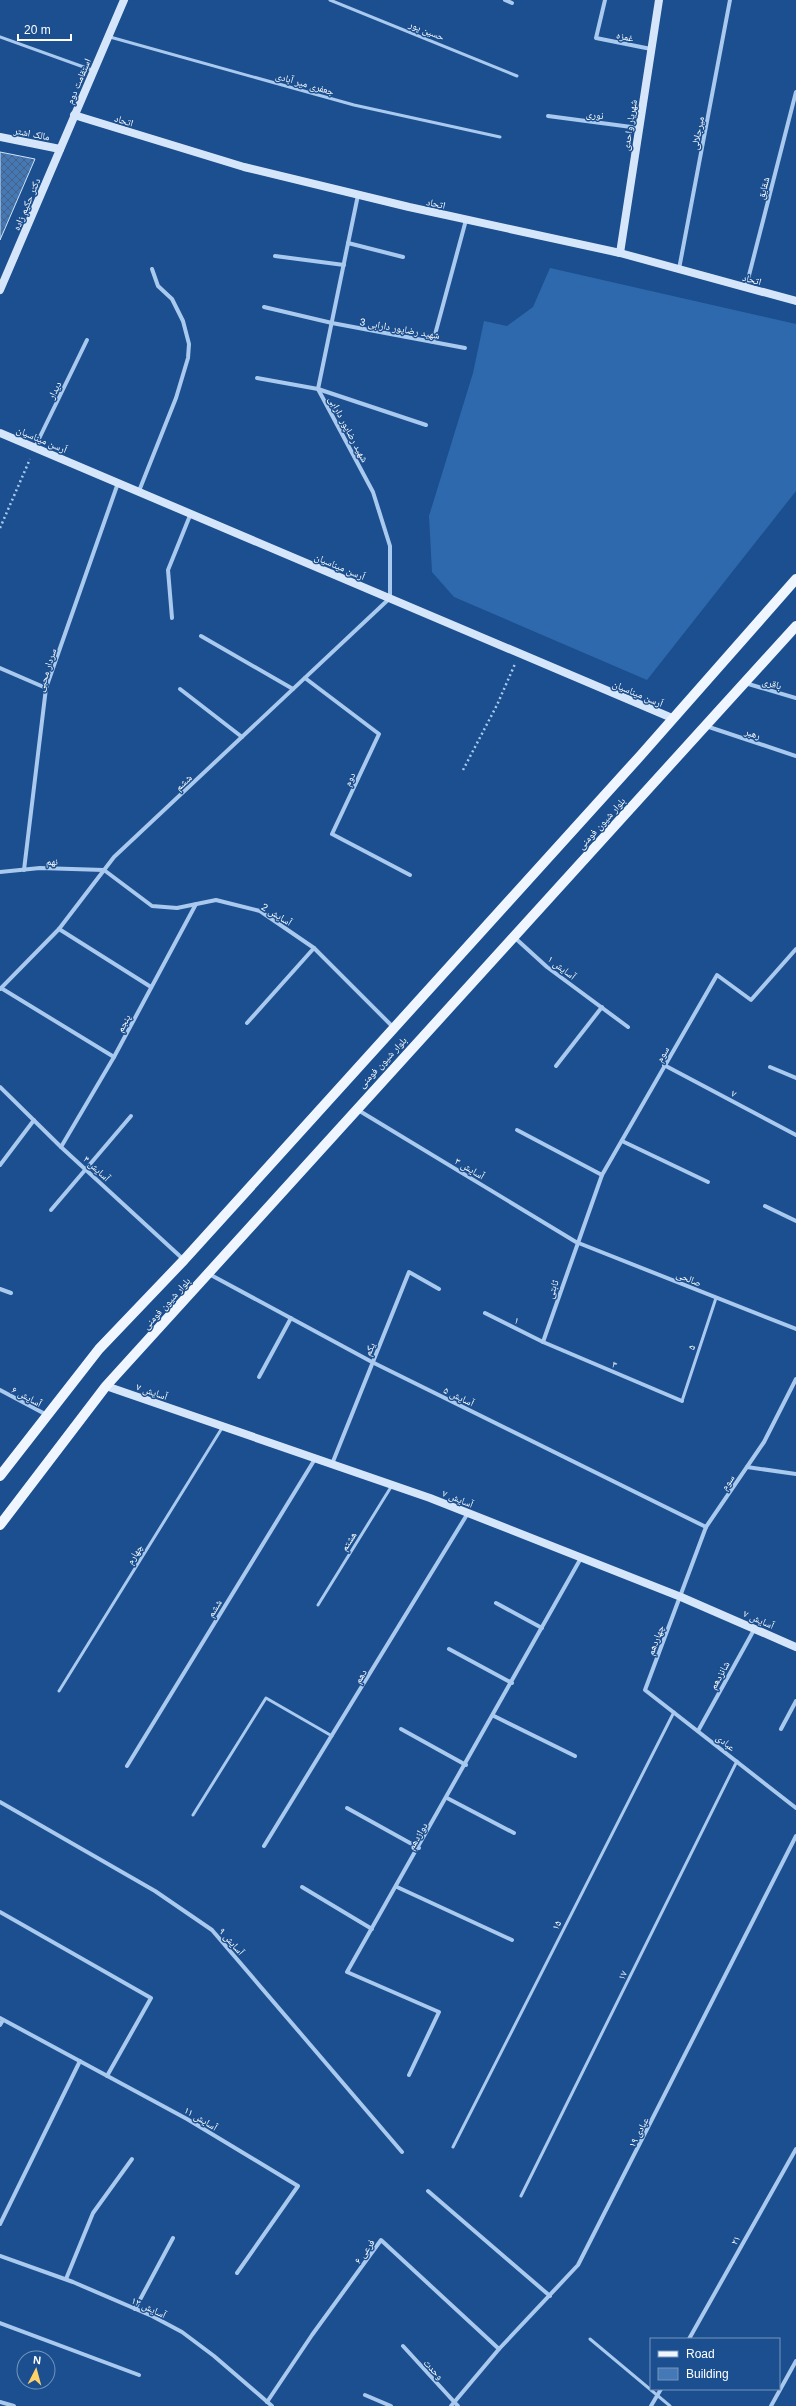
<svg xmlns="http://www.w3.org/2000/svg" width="796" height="2406" font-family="Helvetica,'Noto Naskh Arabic',sans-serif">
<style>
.pitch{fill:#2e69ad}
.building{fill:url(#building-cross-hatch);stroke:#cfe3fa}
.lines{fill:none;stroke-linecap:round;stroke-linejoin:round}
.path{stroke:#a9c9ee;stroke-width:2.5;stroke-dasharray:2 3;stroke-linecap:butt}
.lane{stroke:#a9c9ee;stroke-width:3}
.street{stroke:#a9c9ee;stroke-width:4}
.secondary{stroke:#d6e6fa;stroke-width:8}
.primary{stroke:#f0f6ff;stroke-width:10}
.labels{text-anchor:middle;stroke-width:3;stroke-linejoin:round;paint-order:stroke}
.street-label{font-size:10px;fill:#fff;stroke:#1b4f8f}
</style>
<defs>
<pattern id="building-cross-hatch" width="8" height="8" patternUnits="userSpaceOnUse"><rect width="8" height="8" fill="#4478b7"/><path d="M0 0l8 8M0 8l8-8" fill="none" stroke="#486282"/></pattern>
</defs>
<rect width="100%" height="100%" fill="#1b4f8f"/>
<polygon class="pitch" points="550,268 796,324 796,491 647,680 454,597 432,572 429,516 473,373 484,321 507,326 533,307"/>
<polygon class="building" points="0,152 35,159 0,240"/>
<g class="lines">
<g class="path">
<polyline points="0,528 30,459"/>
<polyline points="463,770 497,705 515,664"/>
</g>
<g class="lane">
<polyline points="330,0 517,76"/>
<polyline points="0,37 92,70"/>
<polyline points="110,37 354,105 500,137"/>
<polyline points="682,1401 716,1298"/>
<polyline points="318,1605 391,1487"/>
<polyline points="59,1691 222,1428"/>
<polyline points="193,1815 266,1698 332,1736"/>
<polyline points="453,2147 674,1712"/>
<polyline points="521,2196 737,1761"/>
<polyline points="590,2339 670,2406"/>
</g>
<g class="street">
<polyline points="505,0 512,3"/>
<polyline points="605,0 596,38 651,49"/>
<polyline points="548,116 639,128"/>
<polyline points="348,243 403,257"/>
<polyline points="275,256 344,265"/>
<polyline points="679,269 730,0"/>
<polyline points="746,287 796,92"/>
<polyline points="264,307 332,323 465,348"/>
<polyline points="433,342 466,220"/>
<polyline points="257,378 318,389 426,425"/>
<polyline points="35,447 87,340"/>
<polyline points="139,491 176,398 188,358 189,344 183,321 172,299 158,286 152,269"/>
<polyline points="172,618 168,570 191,513"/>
<polyline points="201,636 293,689"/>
<polyline points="0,668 46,688"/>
<polyline points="305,678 379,734 332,834 410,875"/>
<polyline points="745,683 796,698"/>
<polyline points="180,689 242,737"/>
<polyline points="706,726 796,756"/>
<polyline points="24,870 46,688 118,483"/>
<polyline points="0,872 40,868 104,870 152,906 177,908 216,900 260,911 314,948 393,1027"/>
<polyline points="59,929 151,987"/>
<polyline points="514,937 547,967 628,1027"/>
<polyline points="1,988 114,1057"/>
<polyline points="0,989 59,929 114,857 390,598 390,546 373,492 318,389 358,195"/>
<polyline points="247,1023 314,948"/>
<polyline points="664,1065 796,1135"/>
<polyline points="556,1066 602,1007"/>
<polyline points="770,1067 796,1078"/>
<polyline points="0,1087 61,1147 183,1259"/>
<polyline points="358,1110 576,1242 796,1329"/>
<polyline points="517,1130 602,1175"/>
<polyline points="622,1141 708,1182"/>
<polyline points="61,1147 114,1057 196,904"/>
<polyline points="0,1165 34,1120"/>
<polyline points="765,1206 796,1221"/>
<polyline points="51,1210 131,1116"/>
<polyline points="209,1274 372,1362 706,1527"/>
<polyline points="0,1289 11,1293"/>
<polyline points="485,1313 543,1342 682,1401"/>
<polyline points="543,1342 602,1175 717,975 751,1000 796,949"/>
<polyline points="259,1377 291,1318"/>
<polyline points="796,1379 764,1442 706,1527 645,1690 796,1808"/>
<polyline points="0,1390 47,1415"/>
<polyline points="332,1464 409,1272 439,1289"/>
<polyline points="747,1467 796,1474"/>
<polyline points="496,1603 542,1628"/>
<polyline points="449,1649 512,1683"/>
<polyline points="494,1716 575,1756"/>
<polyline points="401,1729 466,1765"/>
<polyline points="781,1729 796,1701"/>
<polyline points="698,1731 755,1628"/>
<polyline points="127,1766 315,1459"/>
<polyline points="447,1798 514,1833"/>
<polyline points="0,1802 155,1891 212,1930 402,2152"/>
<polyline points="347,1808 419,1848"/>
<polyline points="264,1846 468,1513"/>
<polyline points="302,1887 372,1929"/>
<polyline points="397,1887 512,1940"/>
<polyline points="0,1912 151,1998 107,2076"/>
<polyline points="0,2018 187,2119 298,2186 237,2273"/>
<polyline points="0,2025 3,2020"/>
<polyline points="409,2075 439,2012 347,1972 581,1558"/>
<polyline points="428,2191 550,2296"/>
<polyline points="0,2224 80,2061"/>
<polyline points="0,2256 73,2282 152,2316 182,2332 214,2356 272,2406"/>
<polyline points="66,2279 93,2213 132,2159"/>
<polyline points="135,2309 173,2238"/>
<polyline points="0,2323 139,2375"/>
<polyline points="689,2339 796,2149"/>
<polyline points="403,2346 458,2406"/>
<polyline points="365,2395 391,2406"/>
<polyline points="0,2402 14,2406"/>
<polyline points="267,2402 312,2335 381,2240 499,2349"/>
<polyline points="451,2406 499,2349 578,2265 796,1836"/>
<polyline points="651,2406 661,2389"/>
<polyline points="771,2406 796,2361"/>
</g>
<g class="secondary">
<polyline points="74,115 244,167 409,207 620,253 796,301"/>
<polyline points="0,137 60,149"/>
<polyline points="620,253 659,0"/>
<polyline points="0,290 124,0"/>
<polyline points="0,433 672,718"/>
<polyline points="106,1386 430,1498 681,1597 796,1647"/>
</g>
<g class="primary">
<polyline points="0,1476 99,1349 184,1260 641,755 796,579"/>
<polyline points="0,1525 106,1386 796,626"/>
</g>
</g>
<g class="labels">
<g class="street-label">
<text transform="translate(427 30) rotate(22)" y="4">حسین پور</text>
<text transform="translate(625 36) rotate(12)" y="4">غمزه</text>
<text transform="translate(78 81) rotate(-67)" y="4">استقامت دوم</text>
<text transform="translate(305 83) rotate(16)" y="4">جعفری میر آبادی</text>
<text transform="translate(595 114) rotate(7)" y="4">نوری</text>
<text transform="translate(124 120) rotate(17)" y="4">اتحاد</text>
<text transform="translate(629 125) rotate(-81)" y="4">شهریار واحدی</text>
<text transform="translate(32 133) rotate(11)" y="4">مالک اشتر</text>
<text transform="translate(697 133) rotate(-79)" y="4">میرجلالی</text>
<text transform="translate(763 188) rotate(-76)" y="4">شقایق</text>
<text transform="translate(436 203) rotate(12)" y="4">اتحاد</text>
<text transform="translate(26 204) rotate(-67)" y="4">دکتر حکیم زاده</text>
<text transform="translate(752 279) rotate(15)" y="4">اتحاد</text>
<text transform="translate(400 328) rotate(10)" y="4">شهید رضاپور دارابی 3</text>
<text transform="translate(54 390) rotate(-64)" y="4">دیدار</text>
<text transform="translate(349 429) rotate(62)" y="4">شهید رضاپور دارابی</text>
<text transform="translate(42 439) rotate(23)" y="4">آرسن میناسیان</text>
<text transform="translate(340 566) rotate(23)" y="4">آرسن میناسیان</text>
<text transform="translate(46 670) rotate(-73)" y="4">سردار محبی</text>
<text transform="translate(772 683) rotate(16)" y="4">باقری</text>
<text transform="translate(638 693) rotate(23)" y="4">آرسن میناسیان</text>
<text transform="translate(753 733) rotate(19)" y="4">رهبر</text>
<text transform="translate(349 779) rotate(-65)" y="4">دوم</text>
<text transform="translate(183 782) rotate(-43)" y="4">ششم</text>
<text transform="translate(601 823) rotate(-48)" y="4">بلوار شیون فومنی</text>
<text transform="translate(52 861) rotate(2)" y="4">نهم</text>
<text transform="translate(277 914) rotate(31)" y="4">آسایش 2</text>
<text transform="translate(562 967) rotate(38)" y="4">آسایش ۱</text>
<text transform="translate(123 1023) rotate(-62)" y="4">پنجم</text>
<text transform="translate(662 1054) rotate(-60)" y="4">سوم</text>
<text transform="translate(382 1062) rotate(-47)" y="4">بلوار شیون فومنی</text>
<text transform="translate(734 1093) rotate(28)" y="4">۷</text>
<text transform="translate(97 1168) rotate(43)" y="4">آسایش ۴</text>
<text transform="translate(470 1168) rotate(31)" y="4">آسایش ۳</text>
<text transform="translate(689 1278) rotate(22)" y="4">صالحی</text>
<text transform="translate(552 1289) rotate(-71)" y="4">ثابتی</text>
<text transform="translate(166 1303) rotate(-48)" y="4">بلوار شیون فومنی</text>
<text transform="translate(517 1320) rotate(26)" y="4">۱</text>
<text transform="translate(691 1347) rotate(-72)" y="4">۵</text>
<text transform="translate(369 1349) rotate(-68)" y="4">یکم</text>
<text transform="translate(615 1364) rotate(23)" y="4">۳</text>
<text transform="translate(152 1391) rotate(19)" y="4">آسایش ۷</text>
<text transform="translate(27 1396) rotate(28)" y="4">آسایش ۶</text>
<text transform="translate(459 1396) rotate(26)" y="4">آسایش ۵</text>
<text transform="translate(727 1482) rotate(-56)" y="4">سوم</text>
<text transform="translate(458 1498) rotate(22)" y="4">آسایش ۷</text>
<text transform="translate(348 1541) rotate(-58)" y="4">هشتم</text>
<text transform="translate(134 1554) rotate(-58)" y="4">چهارم</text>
<text transform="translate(214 1608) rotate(-58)" y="4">ششم</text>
<text transform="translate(759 1619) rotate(24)" y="4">آسایش ۷</text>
<text transform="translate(655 1640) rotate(-69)" y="4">چهاردهم</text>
<text transform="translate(719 1675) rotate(-61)" y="4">شانزدهم</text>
<text transform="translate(360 1676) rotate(-59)" y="4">دهم</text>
<text transform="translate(726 1742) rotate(38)" y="4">عبادی</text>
<text transform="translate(417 1836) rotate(-60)" y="4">دوازدهم</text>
<text transform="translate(556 1925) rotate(-63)" y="4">۱۵</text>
<text transform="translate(232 1941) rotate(49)" y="4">آسایش ۹</text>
<text transform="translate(622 1975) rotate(-64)" y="4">۱۷</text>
<text transform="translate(201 2118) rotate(31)" y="4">آسایش ۱۱</text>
<text transform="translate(638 2132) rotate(-63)" y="4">عبادی ۱۹</text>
<text transform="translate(735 2240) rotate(-61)" y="4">۲۱</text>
<text transform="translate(364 2251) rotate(-54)" y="4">فرعی ۶</text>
<text transform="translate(149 2307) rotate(25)" y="4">آسایش ۱۳</text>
<text transform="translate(434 2369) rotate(47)" y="4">وحدت</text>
</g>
</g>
<rect x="650" y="2338" width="130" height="52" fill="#1b4f8f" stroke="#7695bc"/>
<rect x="658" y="2351" width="20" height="6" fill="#f0f6ff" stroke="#7695bc"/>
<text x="686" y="2358" font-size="12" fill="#ffffff">Road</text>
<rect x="658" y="2368" width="20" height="12" fill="#4478b7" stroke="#7695bc"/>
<text x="686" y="2378" font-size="12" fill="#ffffff">Building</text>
<g transform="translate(36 2370) rotate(6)"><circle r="19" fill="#1b4f8f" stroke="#7695bc"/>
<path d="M0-3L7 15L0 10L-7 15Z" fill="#ffd166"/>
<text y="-6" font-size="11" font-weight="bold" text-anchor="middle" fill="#ffffff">N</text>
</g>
<path d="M18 34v6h53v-6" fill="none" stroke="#ffffff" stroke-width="2"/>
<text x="24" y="34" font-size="12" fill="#ffffff" stroke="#1b4f8f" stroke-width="3" paint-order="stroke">20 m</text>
</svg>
